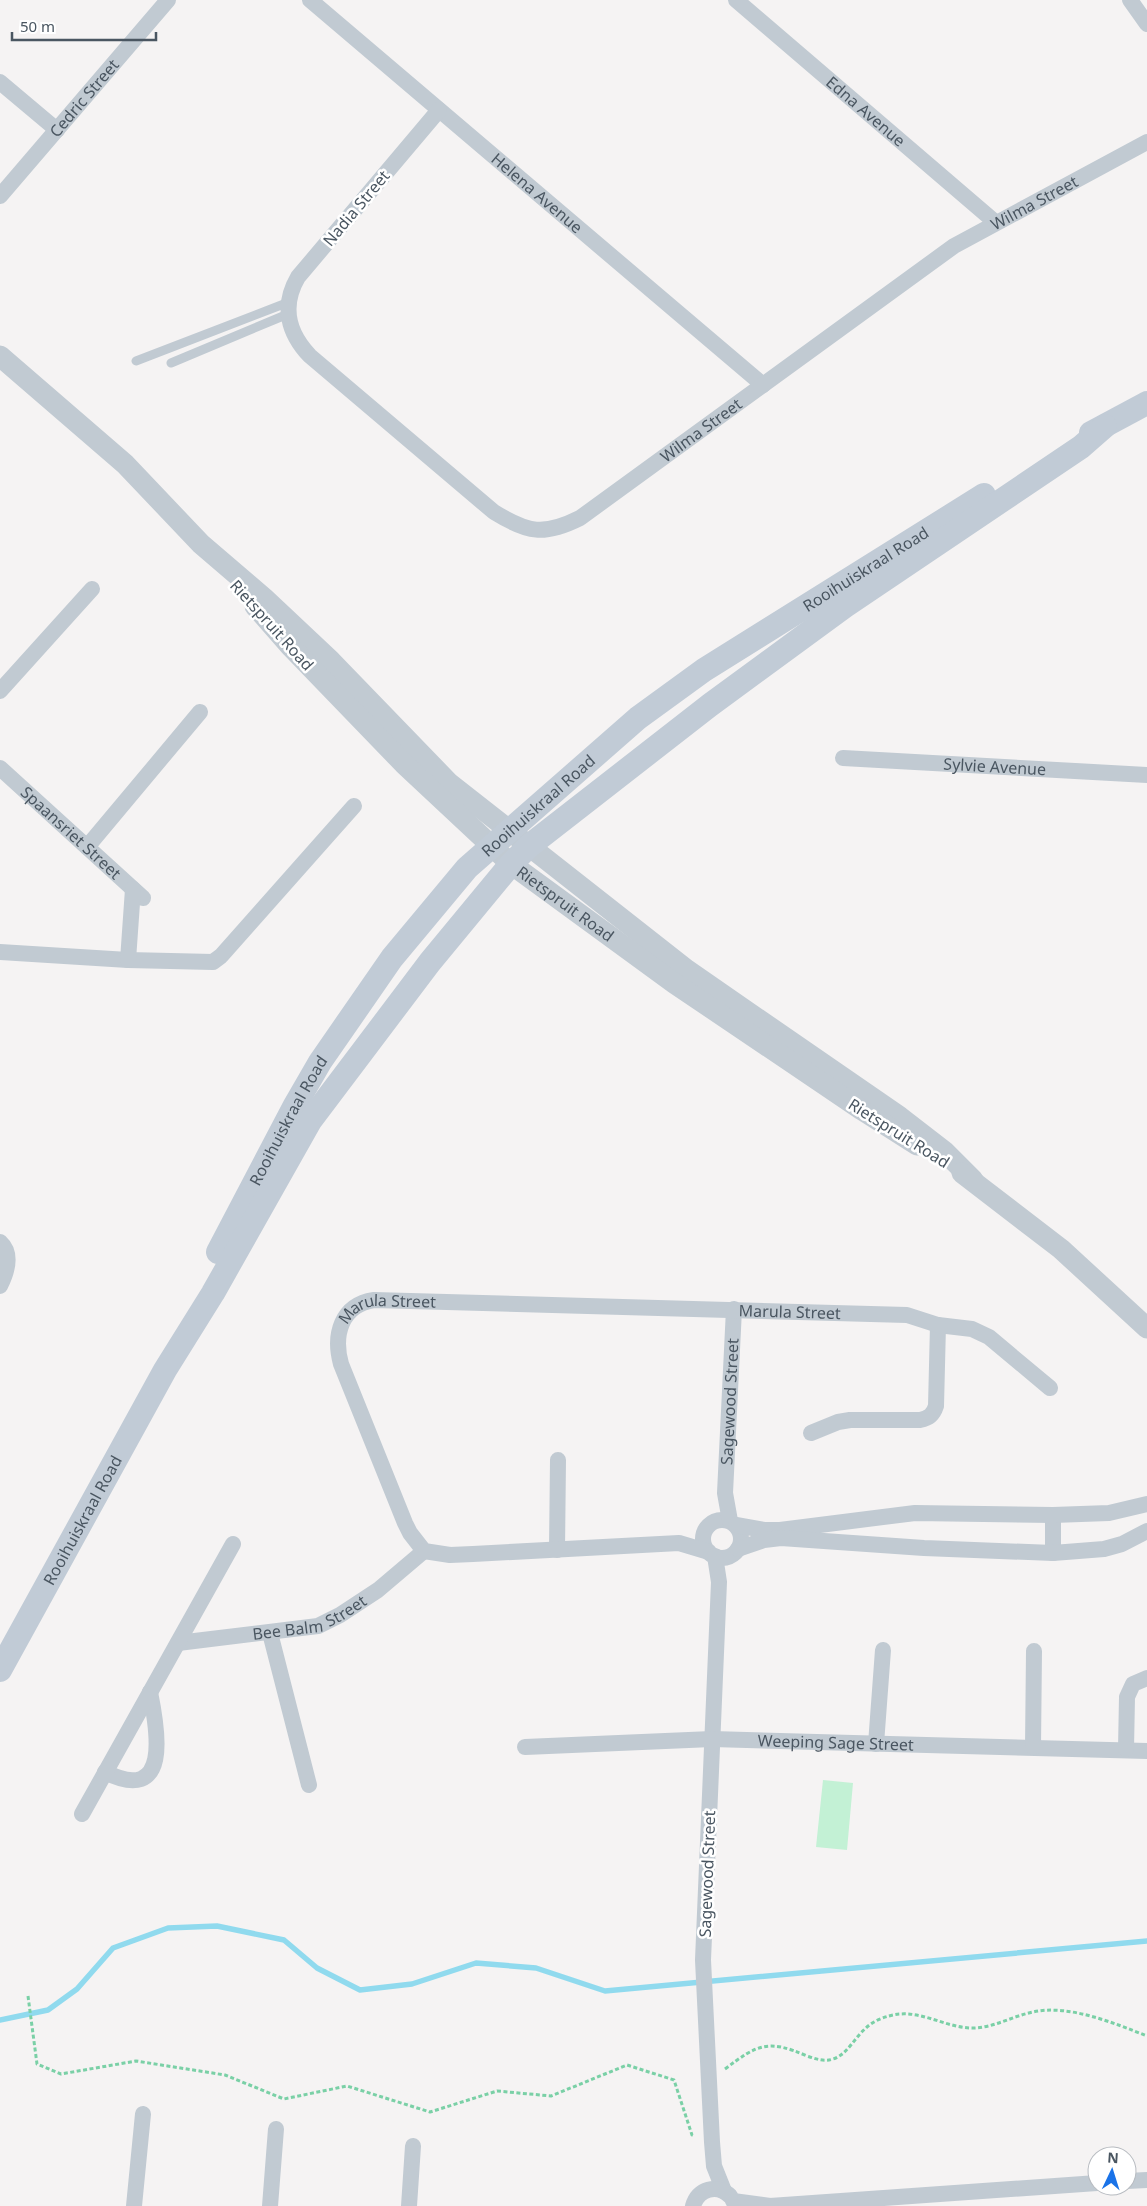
<svg xmlns="http://www.w3.org/2000/svg" width="1147" height="2206" font-family="'Noto Sans',sans-serif">
<style>
.green{fill:#c3f1d5}
.lines{fill:none;stroke-linecap:round;stroke-linejoin:round}
.stream{stroke:#90daee;stroke-width:5.5}
.path{stroke:#7ad0a6;stroke-width:3;stroke-dasharray:4 2.5;stroke-linecap:butt}
.service{stroke:#c1cad2;stroke-width:9}
.minor{stroke:#c1cad2;stroke-width:16}
.tertiary{stroke:#c1cad2;stroke-width:21}
.secondary{stroke:#c1cbd6;stroke-width:24}
.labels{text-anchor:middle;stroke-width:5;stroke-linejoin:round;paint-order:stroke}
.street-label{font-size:16px;fill:#4a5661;stroke:#fff}
</style>
<rect width="100%" height="100%" fill="#f5f3f3"/>
<polygon class="green" points="823,1780 853,1783 847,1850 816,1847"/>
<g class="lines">
<polyline class="stream" points="0,2020 48,2010 77,1989 113,1948 168,1928 217,1926 284,1940 317,1968 360,1990 412,1984 476,1963 536,1968 605,1991 1147,1941"/>
<g class="path">
<polyline points="28,1996 37,2064 61,2074 136,2061 225,2075 284,2099 347,2086 430,2112 497,2091 551,2096 627,2065 674,2080 692,2135 694,2136"/>
<path d="M725 2069C758 2044 768 2039 807 2056 816 2059 824 2062 833 2059 847 2055 855 2037 866 2028 872 2022 881 2018 889 2016 919 2007 945 2029 975 2028 995 2027 1013 2016 1033 2012 1068 2004 1114 2023 1147 2036"/>
</g>
<g class="service">
<polyline points="136,361 289,302"/>
<polyline points="171,363 288,314"/>
</g>
<g class="minor">
<path id="s1" d="M310 0 763 385"/>
<path id="s2" d="M736 0 995 222"/>
<polyline points="1130,0 1147,24"/>
<polyline points="0,82 57,130"/>
<path id="s3" d="M439 110 298 277C281 306 288 333 310 356L494 512C528 533 544 536 580 518L954 246 1147 142"/>
<path id="s4" d="M0 196 168 0"/>
<polyline points="0,691 92,589"/>
<path id="s5" d="M843 758 1147 775"/>
<path id="s6" d="M0 768 143 898"/>
<polyline points="87,847 200,712"/>
<polyline points="0,952 128,960 213,962 221,956 354,806"/>
<polyline points="128,960 133,889"/>
<path d="M0 1242C13 1254 7 1272 0 1286"/>
<path d="M811 1433 838 1422 850 1420H920C929 1418 933 1415 936 1406L938 1325"/>
<polyline points="1053,1515 1053,1553"/>
<circle cx="722" cy="1539" r="19"/>
<path id="s7" d="M730 1521 725 1493 734 1309"/>
<polyline points="736,1525 764,1530 780,1530 915,1513 1053,1515 1109,1513 1147,1504"/>
<polyline points="738,1549 764,1540 781,1538 924,1548 1053,1553 1104,1549 1122,1544 1147,1531"/>
<polyline points="557,1550 558,1460"/>
<path id="s8" d="M709 1552 679 1543 473 1554 450 1555 424 1551 410 1533 405 1523 341 1364C333 1335 341 1305 374 1300L907 1315 938 1325 972 1329 989 1337 1050 1388"/>
<polyline points="715,1556 719,1582 703,1960 712,2142 714,2166 724,2191"/>
<polyline points="270,1633 309,1785"/>
<path id="s9" d="M178 1643 318 1626 340 1615 378 1590 424 1551"/>
<polyline points="876,1744 883,1650"/>
<path id="s10" d="M525 1747 712 1739 1147 1751"/>
<polyline points="1033,1747 1034,1651"/>
<polyline points="1126,1749 1127,1697 1133,1684 1147,1678"/>
<path d="M105 1772C171 1805 158 1731 150 1692"/>
<polyline points="82,1814 233,1544"/>
<polyline points="1127,2181 1147,2180"/>
<polyline points="733,2201 770,2206 1097,2183"/>
<polyline points="134,2206 143,2114"/>
<polyline points="270,2206 276,2129"/>
<polyline points="409,2206 413,2146"/>
<path d="M693 2206C698 2189 717 2183 730 2196"/>
</g>
<g class="tertiary">
<polyline points="0,356 125,464 201,544 264,598 331,661 449,783 687,970 900,1117 944,1151 973,1180"/>
<path id="s11" d="M255 606 291 647 404 764 511 864 674 983 862 1110 917 1145"/>
<polyline points="962,1173 1061,1249 1147,1328"/>
</g>
<g class="secondary">
<polyline points="1091,433 1147,403"/>
<path id="s12" d="M218 1252 294 1107 320 1062 392 958 467 868 638 718 704 670 984 495"/>
<path id="s13" d="M0 1670 165 1370 213 1293 310 1121 430 962 511 864 529 846 710 705 845 606 1081 447 1105 426"/>
</g>
</g>
<g class="labels">
<g class="street-label">
<text dy="6" stroke="none"><textPath href="#s4" startOffset="129">Cedric Street</textPath></text>
<text dy="6" stroke="none"><textPath href="#s2" startOffset="171">Edna Avenue</textPath></text>
<text dy="6" stroke="none"><textPath href="#s1" startOffset="298">Helena Avenue</textPath></text>
<text dy="6" stroke="none"><textPath href="#s3" startOffset="1192">Wilma Street</textPath></text>
<text transform="translate(356 208) rotate(-50)" y="6">Nadia Street</text>
<text dy="6" stroke="none"><textPath href="#s3" startOffset="788">Wilma Street</textPath></text>
<text dy="6" stroke="none"><textPath href="#s12" startOffset="959">Rooihuiskraal Road</textPath></text>
<text transform="translate(272 625) rotate(48)" y="6">Rietspruit Road</text>
<text dy="6" stroke="none"><textPath href="#s5" startOffset="152">Sylvie Avenue</textPath></text>
<text dy="6" stroke="none"><textPath href="#s12" startOffset="554">Rooihuiskraal Road</textPath></text>
<text dy="6" stroke="none"><textPath href="#s6" startOffset="96">Spaansriet Street</textPath></text>
<text dy="6" stroke="none"><textPath href="#s11" startOffset="431">Rietspruit Road</textPath></text>
<text dy="6" stroke="none"><textPath href="#s12" startOffset="149">Rooihuiskraal Road</textPath></text>
<text transform="translate(899 1133) rotate(32)" y="6">Rietspruit Road</text>
<text dy="6" stroke="none"><textPath href="#s8" startOffset="991">Marula Street</textPath></text>
<text dy="6" stroke="none"><textPath href="#s8" startOffset="586">Marula Street</textPath></text>
<text dy="6" stroke="none"><textPath href="#s7" startOffset="120">Sagewood Street</textPath></text>
<text dy="6" stroke="none"><textPath href="#s13" startOffset="171">Rooihuiskraal Road</textPath></text>
<text dy="6" stroke="none"><textPath href="#s9" startOffset="135">Bee Balm Street</textPath></text>
<text dy="6" stroke="none"><textPath href="#s10" startOffset="311">Weeping Sage Street</textPath></text>
<text transform="translate(707 1874) rotate(-88)" y="6">Sagewood Street</text>
</g>
</g>
<g transform="translate(1112 2171) rotate(4)"><circle r="24" fill="#ffffff" stroke="#b7bbc0"/>
<path d="M0-4L9 19L0 12L-9 19Z" fill="#1a73e8"/>
<text y="-8" font-size="14" font-weight="bold" text-anchor="middle" fill="#4a5661">N</text>
</g>
<path d="M12 32v8h144v-8" fill="none" stroke="#4a5661" stroke-width="2.5"/>
<text x="20" y="32" font-size="15" fill="#4a5661" stroke="#ffffff" stroke-width="4" paint-order="stroke">50 m</text>
</svg>
